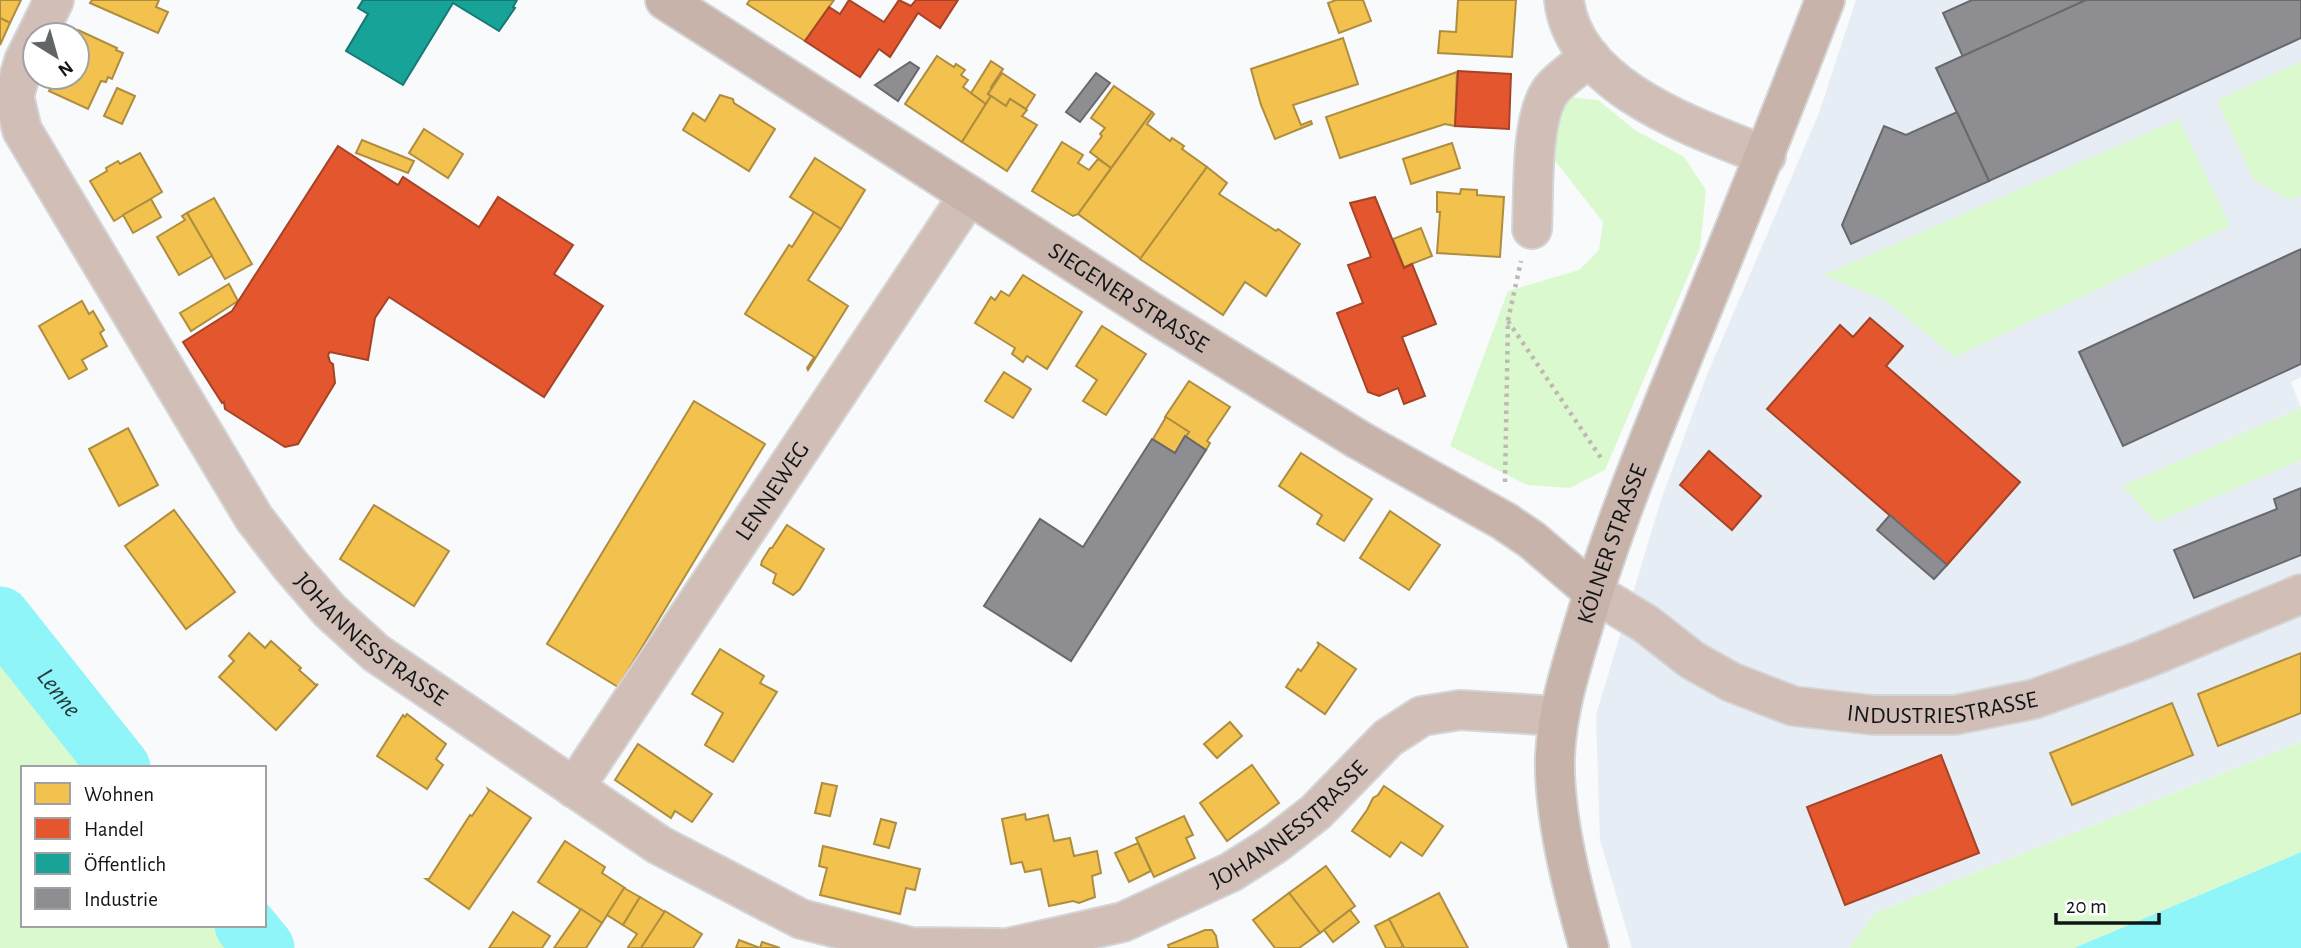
<svg xmlns="http://www.w3.org/2000/svg" width="2301" height="948" font-family="'Alegreya Sans',sans-serif">
<style>
.built{fill:#e6edf4}
.green{fill:#dbf9ce}
.water{fill:#90f5f9}
.homes{fill:#f2c14e;stroke:#af8d3e;stroke-width:2}
.shops{fill:#e4572e;stroke:#a54327;stroke-width:2}
.public{fill:#17a398;stroke:#167871;stroke-width:2}
.industry{fill:#8d8d92;stroke:#68696d;stroke-width:2}
.lines{fill:none;stroke-linecap:round;stroke-linejoin:round}
.river{stroke:#90f5f9;stroke-width:61}
.street-casing{stroke:#d4d5d7;stroke-width:42}
.primary-casing{stroke:#d4d5d7;stroke-width:42}
.path{stroke:#c0b8b4;stroke-width:4.5;stroke-dasharray:3.5 5;stroke-linecap:butt}
.street{stroke:#d1beb6;stroke-width:38}
.primary{stroke:#c7b3a9;stroke-width:38}
.labels{text-anchor:middle;stroke-width:7;stroke-linejoin:round;paint-order:stroke}
.street-label{font-size:24px;fill:#121517;stroke:#fff}
.water-label{font-size:26px;font-style:italic;fill:#223b3b;stroke:#fff}
</style>
<rect width="100%" height="100%" fill="#f8fafc"/>
<polygon class="built" points="1856,0 2301,0 2301,377 2291,382 2301,408 2123,486 2157,521 2301,460 2301,742 1875,913 1849,948 1632,948 1600,840 1596,715 1661,500 1707,375 1819,113"/>
<g class="green">
<polygon points="2301,61 2301,195 2291,200 2254,180 2217,101"/>
<polygon points="1570,97 1598,100 1635,130 1684,157 1706,190 1700,248 1605,470 1570,488 1527,485 1450,446 1508,291 1579,270 1599,250 1603,222 1552,157 1555,111"/>
<polygon points="2179,119 2230,226 1955,357 1886,301 1824,275"/>
<polygon points="2301,408 2301,460 2157,522 2122,486"/>
<polygon points="0,590 138,768 23,768 23,925 260,925 277,948 0,948"/>
<polygon points="2301,742 2301,852 2074,948 1849,948 1875,913"/>
</g>
<polygon class="water" points="2301,852 2301,948 2074,948 2287,858"/>
<g class="homes">
<polygon points="0,0 21,0 10,23 0,18"/>
<polygon points="92,0 159,0 156,7 168,12 158,33 90,3"/>
<polygon points="750,0 834,0 805,41 747,4"/>
<polygon points="1336,0 1363,0 1371,21 1339,33 1328,3"/>
<polygon points="1458,0 1516,0 1512,57 1438,53 1440,31 1456,32"/>
<polygon points="0,18 10,23 0,45"/>
<polygon points="71,29 77,31 78,30 117,48 116,50 123,53 112,79 108,77 106,82 101,81 88,109 49,91 56,77 77,77 77,35 68,35"/>
<polygon points="1343,38 1358,84 1293,105 1301,125 1311,121 1312,124 1275,139 1261,105 1251,69"/>
<polygon points="937,56 954,67 956,64 965,70 961,75 968,80 963,87 986,104 962,142 905,104"/>
<polygon points="991,61 1003,69 991,87 992,88 988,94 991,96 986,104 971,93"/>
<polygon points="1457,72 1455,126 1445,124 1340,158 1326,117"/>
<polygon points="1002,73 1035,95 1026,109 1010,99 1006,106 988,94"/>
<polygon points="1114,86 1152,112 1111,168 1090,152 1102,136 1100,134 1105,128 1091,118"/>
<polygon points="117,88 135,96 122,124 104,116"/>
<polygon points="720,95 733,99 734,103 775,129 749,171 683,130 693,113 705,121"/>
<polygon points="991,96 1006,106 1010,99 1027,110 1022,116 1037,125 1007,171 962,142"/>
<polygon points="1152,112 1154,114 1147,124 1170,141 1172,138 1184,146 1182,149 1207,167 1141,259 1078,214"/>
<polygon points="424,129 463,154 448,178 409,153"/>
<polygon points="362,140 414,161 408,173 356,153"/>
<polygon points="1062,142 1083,155 1078,163 1089,170 1098,159 1111,168 1078,214 1073,216 1032,191"/>
<polygon points="1452,143 1460,168 1411,184 1403,159"/>
<polygon points="140,153 162,192 114,221 90,181 107,171 106,168 118,161 120,164"/>
<polygon points="815,158 865,190 841,229 790,197"/>
<polygon points="1207,167 1227,183 1219,194 1276,231 1278,229 1300,244 1266,296 1245,282 1223,315 1140,259"/>
<polygon points="1461,189 1477,190 1477,195 1504,197 1500,257 1437,253 1440,212 1437,212 1437,192 1460,194"/>
<polygon points="214,198 252,264 225,279 187,213"/>
<polygon points="151,199 161,217 133,233 123,215"/>
<polygon points="814,212 841,229 808,280 848,306 808,370 807,368 814,357 745,314 789,245 792,247"/>
<polygon points="187,213 212,256 179,275 157,237 185,220 182,216"/>
<polygon points="1421,228 1432,256 1404,267 1393,239"/>
<polygon points="1023,275 1082,312 1047,369 1027,356 1023,362 1012,354 1015,348 975,323 991,297 995,300 1001,291 1009,296"/>
<polygon points="229,284 238,301 191,331 180,313"/>
<polygon points="82,301 89,314 93,311 104,330 100,333 107,346 82,360 87,369 69,379 39,326"/>
<polygon points="1102,326 1146,354 1106,415 1083,401 1097,380 1076,366"/>
<polygon points="1004,372 1031,389 1013,418 985,401"/>
<polygon points="1189,381 1230,407 1207,441 1210,443 1206,450 1185,436 1189,432 1165,417"/>
<polygon points="694,401 765,444 618,687 547,644"/>
<polygon points="1166,417 1189,432 1175,453 1153,439"/>
<polygon points="128,428 158,485 119,506 89,449"/>
<polygon points="1301,453 1372,499 1344,541 1317,524 1322,515 1279,486"/>
<polygon points="374,505 449,551 414,606 340,559"/>
<polygon points="174,510 235,592 186,629 125,546"/>
<polygon points="1390,511 1440,545 1409,590 1360,558"/>
<polygon points="787,525 824,549 800,589 793,595 773,583 776,574 761,565 762,561 770,548 772,548"/>
<polygon points="249,633 265,648 271,641 301,668 299,670 316,685 318,684 276,730 219,677 234,661 229,656"/>
<polygon points="1317,642 1356,669 1325,714 1286,687 1298,669 1301,671 1319,645"/>
<polygon points="720,649 764,676 760,683 777,692 733,762 705,745 723,713 692,694"/>
<polygon points="2301,653 2301,713 2218,746 2198,694"/>
<polygon points="2172,703 2193,755 2072,805 2050,753"/>
<polygon points="407,714 446,744 436,759 443,765 427,789 377,756 403,715 405,717"/>
<polygon points="1230,722 1242,736 1217,758 1204,744"/>
<polygon points="638,744 712,794 692,822 675,811 671,818 615,780"/>
<polygon points="1252,765 1279,803 1227,841 1200,803"/>
<polygon points="822,783 837,786 830,816 815,813"/>
<polygon points="1384,786 1443,826 1422,856 1401,842 1390,857 1352,831 1367,810 1373,798 1378,795"/>
<polygon points="488,789 531,818 469,909 426,879 429,879 470,815 472,816 489,791"/>
<polygon points="1025,814 1026,820 1048,815 1054,841 1070,838 1074,856 1097,851 1101,873 1092,876 1095,897 1079,903 1073,901 1049,906 1041,869 1025,872 1022,862 1011,864 1002,819"/>
<polygon points="1184,816 1193,835 1186,838 1195,858 1154,877 1136,838"/>
<polygon points="881,819 896,823 889,848 874,844"/>
<polygon points="565,841 605,867 602,873 625,888 602,923 538,882"/>
<polygon points="1138,843 1151,871 1129,882 1115,853"/>
<polygon points="823,846 920,869 915,890 906,888 900,914 820,895 827,868 819,866"/>
<polygon points="1326,866 1355,906 1320,933 1289,893"/>
<polygon points="624,888 640,897 623,925 607,915"/>
<polygon points="1289,893 1320,933 1299,948 1275,948 1253,920"/>
<polygon points="1439,893 1468,948 1404,948 1389,919"/>
<polygon points="640,897 665,912 641,948 630,948 628,947 637,934 623,925"/>
<polygon points="581,909 602,923 586,948 554,948"/>
<polygon points="1350,910 1359,922 1333,942 1324,930"/>
<polygon points="665,911 702,934 693,948 641,948"/>
<polygon points="513,912 550,936 542,948 489,948"/>
<polygon points="1389,919 1403,946 1400,948 1386,948 1375,926"/>
<polygon points="1205,930 1212,930 1216,936 1218,948 1169,948 1168,945"/>
<polygon points="739,940 760,948 736,948"/>
<polygon points="762,942 780,948 760,948"/>
</g>
<g class="shops">
<polygon points="849,0 884,22 899,0 911,6 916,0 958,0 940,28 918,13 890,57 879,49 860,77 805,41 829,7 840,14"/>
<polygon points="1458,71 1511,74 1509,129 1455,126"/>
<polygon points="338,146 398,185 403,177 479,227 498,197 573,245 554,274 603,306 544,397 389,297 375,318 368,360 330,352 328,355 330,362 333,364 335,383 298,444 285,447 225,409 224,402 222,403 183,342 232,311"/>
<polygon points="1375,197 1404,268 1412,264 1436,324 1402,337 1425,396 1404,404 1398,388 1379,396 1368,392 1337,313 1363,303 1348,265 1371,257 1350,203"/>
<polygon points="1870,318 1903,346 1886,366 2020,482 1947,565 1767,409 1840,325 1853,337"/>
<polygon points="1709,451 1761,496 1732,530 1680,485"/>
<polygon points="1941,755 1979,853 1845,905 1807,807"/>
</g>
<polygon class="public" points="363,0 517,0 513,7 515,8 499,31 453,3 403,85 346,51 368,14 358,8"/>
<g class="industry">
<polygon points="1972,0 2086,0 1963,57 1943,13"/>
<polygon points="2086,0 2301,0 2301,38 1989,181 1936,68"/>
<polygon points="910,62 919,68 898,101 875,85"/>
<polygon points="1096,73 1110,83 1080,122 1066,112"/>
<polygon points="1957,112 1989,181 1851,244 1842,225 1884,126 1906,135"/>
<polygon points="2301,249 2301,364 2123,446 2079,352"/>
<polygon points="1185,436 1206,450 1071,661 984,606 1040,519 1083,547 1152,439 1175,453"/>
<polygon points="2301,488 2301,555 2194,598 2174,550 2277,509 2274,499"/>
<polygon points="1890,515 1947,565 1934,579 1877,530"/>
</g>
<g class="lines">
<g class="river">
<path id="s1" d="M0 617 120 768"/>
<polyline points="245,925 264,948"/>
</g>
<defs>
<g id="street">
<path d="M1564 0C1574 88 1696 128 1766 156"/>
<polyline points="37,35 54,0"/>
<path id="s2" d="M35 39 24 61 14 96 22 130 254 518 291 566 330 611 376 653 659 845 801 919 911 947 999 948"/>
<path d="M1532 229C1534 193 1530 116 1552 89 1562 77 1578 67 1590 57"/>
<path id="s3" d="M1593 592 1646 624 1692 660 1731 682 1793 706 1873 715H1955L2034 699 2142 660 2301 594"/>
<path id="s4" d="M574 788 969 195"/>
<path id="s5" d="M1008 948 1123 922 1231 872 1275 844 1316 812 1388 738 1422 716 1460 710 1558 716"/>
</g>
<g id="primary">
<path id="s6" d="M665 0 1159 317 1359 440 1504 521 1532 540 1593 592"/>
<path id="s7" d="M1589 948C1573 891 1553 815 1555 756 1557 711 1570 670 1583 627 1605 552 1633 480 1662 408 1717 272 1773 137 1825 0"/>
</g>
</defs>
<use href="#street" class="street-casing"/>
<use href="#primary" class="primary-casing"/>
<g class="path">
<polyline points="1508,321 1603,461"/>
<polyline points="1505,482 1508,320 1521,261"/>
</g>
<use href="#street" class="street"/>
<use href="#primary" class="primary"/>
</g>
<g class="labels">
<g class="street-label">
<text dy="8" stroke="none"><textPath href="#s6" startOffset="551">SIEGENER STRASSE</textPath></text>
<text dy="8" stroke="none"><textPath href="#s4" startOffset="357">LENNEWEG</textPath></text>
<text dy="8" stroke="none"><textPath href="#s7" startOffset="416">KÖLNER STRASSE</textPath></text>
<text dy="8" stroke="none"><textPath href="#s2" startOffset="718">JOHANNESSTRASSE</textPath></text>
<text dy="8" stroke="none"><textPath href="#s3" startOffset="382">INDUSTRIESTRASSE</textPath></text>
<text dy="8" stroke="none"><textPath href="#s5" startOffset="312">JOHANNESSTRASSE</textPath></text>
</g>
<g class="water-label">
<text dy="9" stroke="none"><textPath href="#s1" startOffset="96">Lenne</textPath></text>
</g>
</g>
<rect x="21" y="766" width="245" height="161" fill="#ffffff" stroke="#a0a1a2" stroke-width="2"/>
<rect x="35" y="783" width="35" height="21" fill="#f2c14e" stroke="#a0a1a2" stroke-width="2"/>
<text x="84" y="801" font-size="21" fill="#121517">Wohnen</text>
<rect x="35" y="818" width="35" height="21" fill="#e4572e" stroke="#a0a1a2" stroke-width="2"/>
<text x="84" y="836" font-size="21" fill="#121517">Handel</text>
<rect x="35" y="853" width="35" height="21" fill="#17a398" stroke="#a0a1a2" stroke-width="2"/>
<text x="84" y="871" font-size="21" fill="#121517">Öffentlich</text>
<rect x="35" y="888" width="35" height="21" fill="#8d8d92" stroke="#a0a1a2" stroke-width="2"/>
<text x="84" y="906" font-size="21" fill="#121517">Industrie</text>
<g transform="translate(56 56) rotate(143)"><circle r="33" fill="#ffffff" stroke="#a0a1a2" stroke-width="2"/>
<path d="M0-5L12 26L0 18L-12 26Z" fill="#626567"/>
<text y="-10" font-size="19" font-weight="bold" text-anchor="middle" fill="#121517">N</text>
</g>
<path d="M2056 913v10h103v-10" fill="none" stroke="#121517" stroke-width="3.5"/>
<text x="2066" y="913" font-size="21" fill="#121517" stroke="#ffffff" stroke-width="5" paint-order="stroke">20 m</text>
</svg>
